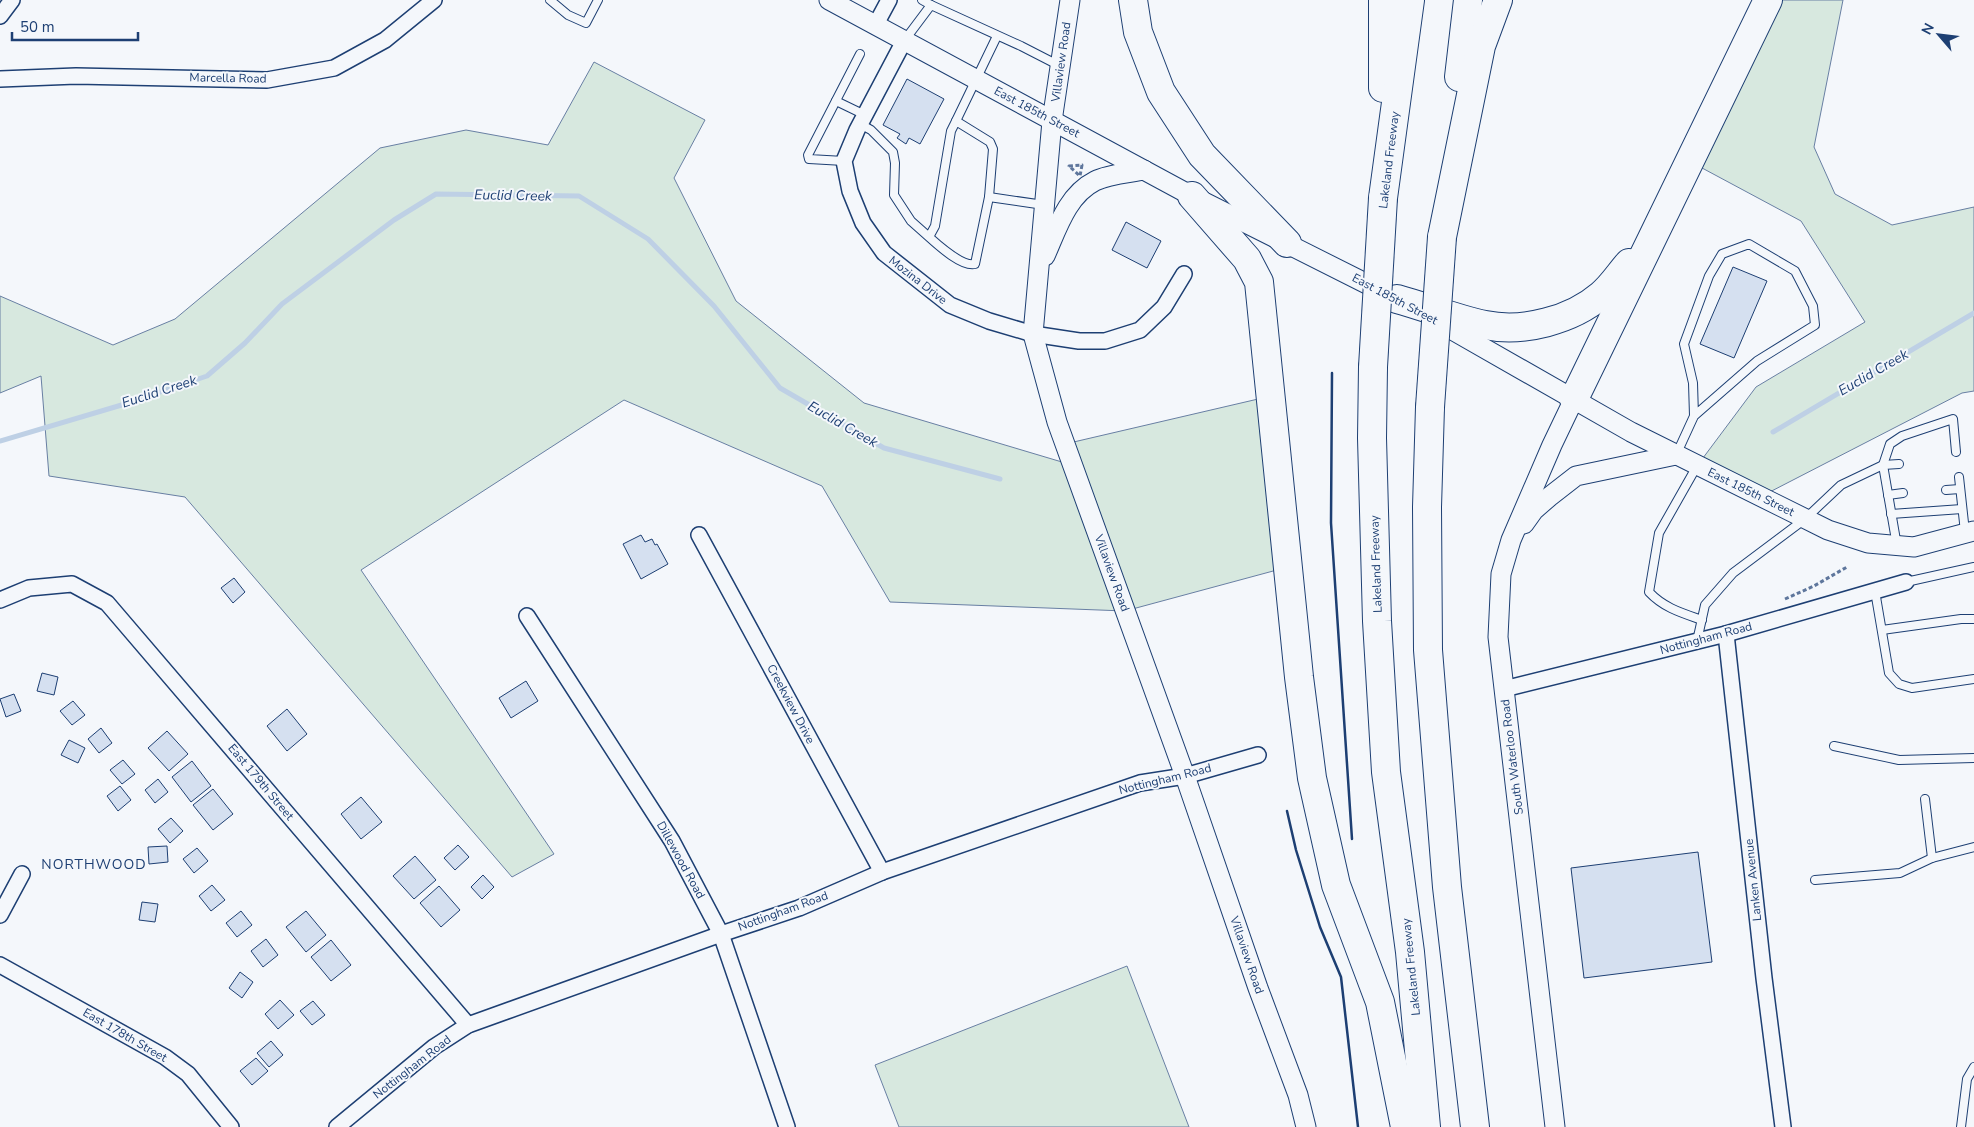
<svg xmlns="http://www.w3.org/2000/svg" width="1974" height="1127" font-family="'Nunito Sans',sans-serif">
<style>
.green{fill:#d7e8df;stroke:#687fa3}
.lines{fill:none;stroke-linecap:round;stroke-linejoin:round}
.stream{stroke:#bed0e5;stroke-width:5}
.building{fill:#d5e0f0;stroke:#1d3f73}
.service-casing{stroke:#1d3f73;stroke-width:10}
.minor-casing{stroke:#1d3f73;stroke-width:18}
.tertiary-casing{stroke:#1d3f73;stroke-width:21}
.motorway-casing{stroke:#1d3f73;stroke-width:30}
.path{stroke:#5e769c;stroke-width:3;stroke-dasharray:4 2.5;stroke-linecap:butt}
.service{stroke:#f4f7fb;stroke-width:8}
.minor{stroke:#f4f7fb;stroke-width:15}
.tertiary{stroke:#f4f7fb;stroke-width:19}
.motorway{stroke:#f4f7fb;stroke-width:28}
.motorway-bridge-casing{stroke:#1d3f73;stroke-width:30;stroke-linecap:butt}
.motorway-bridge{stroke:#f4f7fb;stroke-width:28}
.wall{stroke:#1d3f73;stroke-width:2.5}
.labels{text-anchor:middle;stroke-width:4;stroke-linejoin:round;paint-order:stroke}
.street-label{font-size:12px;fill:#1d3f73;stroke:#f4f7fb}
.water-label{font-size:14px;font-style:italic;fill:#1d3f73;stroke:#f4f7fb}
.neighbourhood-label{font-size:14px;letter-spacing:1px;fill:#1d3f73;stroke:#f4f7fb}
</style>
<rect width="100%" height="100%" fill="#f4f7fb"/>
<g class="green">
<polygon points="1768,0 1843,0 1814,147 1835,194 1892,225 1974,207 1974,391 1962,393 1760,497 1697,466 1756,387 1865,322 1801,221 1689,161"/>
<polygon points="594,62 705,120 674,178 736,301 864,403 1072,465 1065,444 1271,396 1288,567 1125,611 890,602 822,486 624,400 361,570 554,854 512,877 185,497 49,476 41,376 0,393 0,296 113,345 175,319 380,148 466,130 548,145"/>
<polygon points="1127,966 1189,1127 899,1127 875,1065"/>
</g>
<g class="lines">
<g class="stream">
<polyline points="1773,432 1974,313"/>
<polyline points="0,441 125,404 207,376 245,343 282,304 394,220 436,194 579,196 648,239 714,306 780,388 884,448 1000,479"/>
</g>
</g>
<g class="building">
<polygon points="907,79 944,99 920,144 909,138 906,144 897,138 900,134 883,125"/>
<polygon points="1126,222 1161,241 1147,268 1112,250"/>
<polygon points="1733,267 1767,281 1734,358 1700,344"/>
<polygon points="641,535 645,542 652,539 655,545 657,544 668,564 641,579 623,544"/>
<polygon points="234,578 245,592 233,603 221,588"/>
<polygon points="42,673 58,677 54,695 37,691"/>
<polygon points="526,681 538,701 511,718 499,698"/>
<polygon points="14,694 21,711 6,717 0,699"/>
<polygon points="73,701 85,715 72,725 60,711"/>
<polygon points="287,709 307,734 287,751 267,726"/>
<polygon points="101,728 112,743 99,753 88,739"/>
<polygon points="167,731 188,754 169,771 148,748"/>
<polygon points="69,740 85,748 78,763 61,755"/>
<polygon points="123,760 135,774 122,784 110,770"/>
<polygon points="192,761 211,786 191,802 172,777"/>
<polygon points="158,779 168,792 155,803 145,790"/>
<polygon points="120,786 131,800 118,811 107,796"/>
<polygon points="213,789 233,814 213,830 193,805"/>
<polygon points="361,797 382,822 361,839 341,814"/>
<polygon points="171,818 183,831 170,843 158,829"/>
<polygon points="458,845 469,857 455,870 444,858"/>
<polygon points="167,846 168,862 149,864 148,847"/>
<polygon points="197,848 208,861 194,873 183,859"/>
<polygon points="1698,852 1712,962 1584,978 1571,868"/>
<polygon points="415,856 436,880 414,899 393,876"/>
<polygon points="483,875 494,887 482,899 471,887"/>
<polygon points="212,885 225,900 211,911 199,896"/>
<polygon points="439,886 460,910 441,927 420,903"/>
<polygon points="142,902 158,904 155,922 139,920"/>
<polygon points="241,911 252,925 237,937 226,923"/>
<polygon points="306,911 326,935 306,952 286,927"/>
<polygon points="266,939 278,955 263,967 251,951"/>
<polygon points="331,940 351,965 331,981 311,957"/>
<polygon points="240,972 253,982 242,998 229,988"/>
<polygon points="280,1000 294,1015 278,1029 265,1014"/>
<polygon points="313,1001 325,1015 312,1025 300,1011"/>
<polygon points="271,1041 283,1055 269,1067 257,1053"/>
<polygon points="256,1058 268,1071 252,1085 240,1071"/>
</g>
<g class="lines">
<defs>
<g id="service">
<polyline points="550,0 568,15 586,23 598,0"/>
<polyline points="922,0 931,5"/>
<polyline points="904,41 931,5 1021,46 1060,66"/>
<polyline points="836,101 865,115"/>
<polyline points="956,121 997,36"/>
<path d="M860 124 871 130 893 152 895 163 894 195 911 221 929 237 935 226 951 131 956 121 990 142 993 149 989 197 975 264C962 267 939 246 929 237"/>
<polyline points="844,161 809,159 808,155 860,54"/>
<polyline points="989,197 1044,205"/>
<polyline points="1677,453 1694,416 1693,383 1684,344 1709,276 1722,254 1749,244 1795,271 1813,306 1815,325 1757,361 1694,416"/>
<path d="M1697 466 1659 533 1649 592C1664 608 1682 613 1702 620"/>
<polyline points="1959,477 1965,532"/>
<polyline points="1946,490 1960,489"/>
<polyline points="1888,495 1903,493"/>
<polyline points="1891,514 1962,509"/>
<polyline points="1897,546 1883,465 1890,444 1902,436 1953,419 1956,452"/>
<polyline points="1906,582 1974,567"/>
<polyline points="1875,591 1889,673 1899,684 1912,688 1974,679"/>
<polyline points="1882,630 1961,619 1974,619"/>
<polyline points="1697,641 1705,605 1733,573 1805,519 1841,485 1883,465 1899,464"/>
<polyline points="1834,746 1899,760 1974,758"/>
<polyline points="1925,799 1932,858"/>
<polyline points="1815,880 1900,873 1932,858 1974,847"/>
<polyline points="1961,1127 1967,1079 1974,1067"/>
</g>
<g id="minor">
<polyline points="0,16 12,0"/>
<polyline points="875,26 889,0"/>
<polyline points="904,41 857,130 844,161 850,191 863,223 884,253 950,305 989,321 1033,334 1079,341 1105,341 1140,330 1164,307 1184,274"/>
<polyline points="0,79 76,76 267,80 334,68 385,40 434,0"/>
<polyline points="699,535 882,872"/>
<polyline points="0,600 29,588 72,584 107,603 468,1025"/>
<polyline points="527,616 672,841 721,934 787,1127"/>
<polyline points="1726,634 1764,978 1783,1127"/>
<polyline points="1504,689 1726,634 1906,582"/>
<polyline points="0,915 22,874"/>
<polyline points="0,965 165,1057 188,1074 231,1127"/>
<polyline points="337,1127 434,1047 468,1025 721,934 799,908 882,872 1140,783 1185,776 1258,755"/>
</g>
<g id="tertiary">
<polyline points="829,0 1192,196 1387,294"/>
<polyline points="1070,0 1052,121 1033,334 1057,422 1185,776 1258,988 1298,1095 1306,1127"/>
<path d="M1045 256C1057 229 1067 195 1095 181 1109 174 1129 173 1144 170"/>
<polyline points="1433,319 1631,432 1828,530 1868,543 1914,547 1974,531"/>
<polyline points="1524,524 1534,510 1549,497 1576,476 1676,455"/>
<polyline points="1555,1127 1498,637 1501,574 1511,540 1552,445 1574,399"/>
</g>
<g id="motorway">
<polyline points="1133,0 1138,32 1161,92 1202,155 1287,243"/>
<polyline points="1383,0 1383,88"/>
<polyline points="1459,77 1468,0"/>
<polyline points="1192,196 1247,259 1259,282 1299,677 1312,778 1336,885 1380,1002 1405,1127"/>
<polyline points="1383,198 1410,0"/>
<polyline points="1442,237 1481,46 1498,0"/>
<path d="M1397 299C1426 307 1456 319 1485 325 1523 333 1572 320 1601 295 1612 286 1620 273 1629 263"/>
<polyline points="1373,367 1372,438 1377,621 1386,772 1410,952 1426,1127"/>
<polyline points="1574,399 1768,0"/>
<polyline points="1430,407 1427,507 1428,650 1447,887 1475,1127"/>
</g>
</defs>
<use href="#service" class="service-casing"/>
<use href="#minor" class="minor-casing"/>
<use href="#tertiary" class="tertiary-casing"/>
<use href="#motorway" class="motorway-casing"/>
<g class="path">
<polygon points="1082,165 1080,176 1069,166"/>
<polyline points="1785,599 1814,586 1847,567"/>
</g>
<use href="#service" class="service"/>
<use href="#minor" class="minor"/>
<use href="#tertiary" class="tertiary"/>
<use href="#motorway" class="motorway"/>
<defs>
<g id="motorway-bridge">
<polyline points="1373,367 1383,198"/>
<polyline points="1430,407 1442,237"/>
</g>
</defs>
<use href="#motorway-bridge" class="motorway-bridge-casing"/>
<use href="#motorway-bridge" class="motorway-bridge"/>
<g class="wall">
<polyline points="1332,373 1331,523 1352,839"/>
<polyline points="1287,811 1296,850 1320,927 1341,977 1358,1127"/>
</g>
</g>
<g class="labels">
<g class="street-label">
<text transform="translate(1061 62) rotate(-82)" y="4">Villaview Road</text>
<text transform="translate(228 78) rotate(1)" y="4">Marcella Road</text>
<text transform="translate(1037 112) rotate(28)" y="4">East 185th Street</text>
<text transform="translate(1389 160) rotate(-83)" y="4">Lakeland Freeway</text>
<text transform="translate(918 280) rotate(38)" y="4">Mozina Drive</text>
<text transform="translate(1395 299) rotate(28)" y="4">East 185th Street</text>
<text transform="translate(1751 492) rotate(26)" y="4">East 185th Street</text>
<text transform="translate(1376 564) rotate(-92)" y="4">Lakeland Freeway</text>
<text transform="translate(1112 573) rotate(70)" y="4">Villaview Road</text>
<text transform="translate(1706 638) rotate(-15)" y="4">Nottingham Road</text>
<text transform="translate(791 704) rotate(62)" y="4">Creekview Drive</text>
<text transform="translate(1512 757) rotate(-97)" y="4">South Waterloo Road</text>
<text transform="translate(1165 779) rotate(-14)" y="4">Nottingham Road</text>
<text transform="translate(261 782) rotate(50)" y="4">East 179th Street</text>
<text transform="translate(681 860) rotate(61)" y="4">Dillewood Road</text>
<text transform="translate(1753 880) rotate(-96)" y="4">Lanken Avenue</text>
<text transform="translate(783 911) rotate(-20)" y="4">Nottingham Road</text>
<text transform="translate(1247 955) rotate(71)" y="4">Villaview Road</text>
<text transform="translate(1411 967) rotate(-96)" y="4">Lakeland Freeway</text>
<text transform="translate(125 1035) rotate(30)" y="4">East 178th Street</text>
<text transform="translate(412 1067) rotate(-38)" y="4">Nottingham Road</text>
</g>
<g class="water-label">
<text transform="translate(513 195) rotate(1)" y="5">Euclid Creek</text>
<text transform="translate(1873 372) rotate(-30)" y="5">Euclid Creek</text>
<text transform="translate(159 391) rotate(-18)" y="5">Euclid Creek</text>
<text transform="translate(843 424) rotate(30)" y="5">Euclid Creek</text>
</g>
<g class="neighbourhood-label">
<text x="94" y="869">NORTHWOOD</text>
</g>
</g>
<g transform="translate(1939 35) rotate(298)" stroke="#f4f7fb" stroke-width="4" paint-order="stroke">
<path d="M0-4L9 19L0 12L-9 19Z" fill="#1d3f73"/>
<text y="-8" font-size="14" font-weight="bold" text-anchor="middle" fill="#1d3f73">N</text>
</g>
<path d="M12 32v8h126v-8" fill="none" stroke="#1d3f73" stroke-width="2.5"/>
<text x="20" y="32" font-size="15" fill="#1d3f73" stroke="#f4f7fb" stroke-width="4" paint-order="stroke">50 m</text>
</svg>
